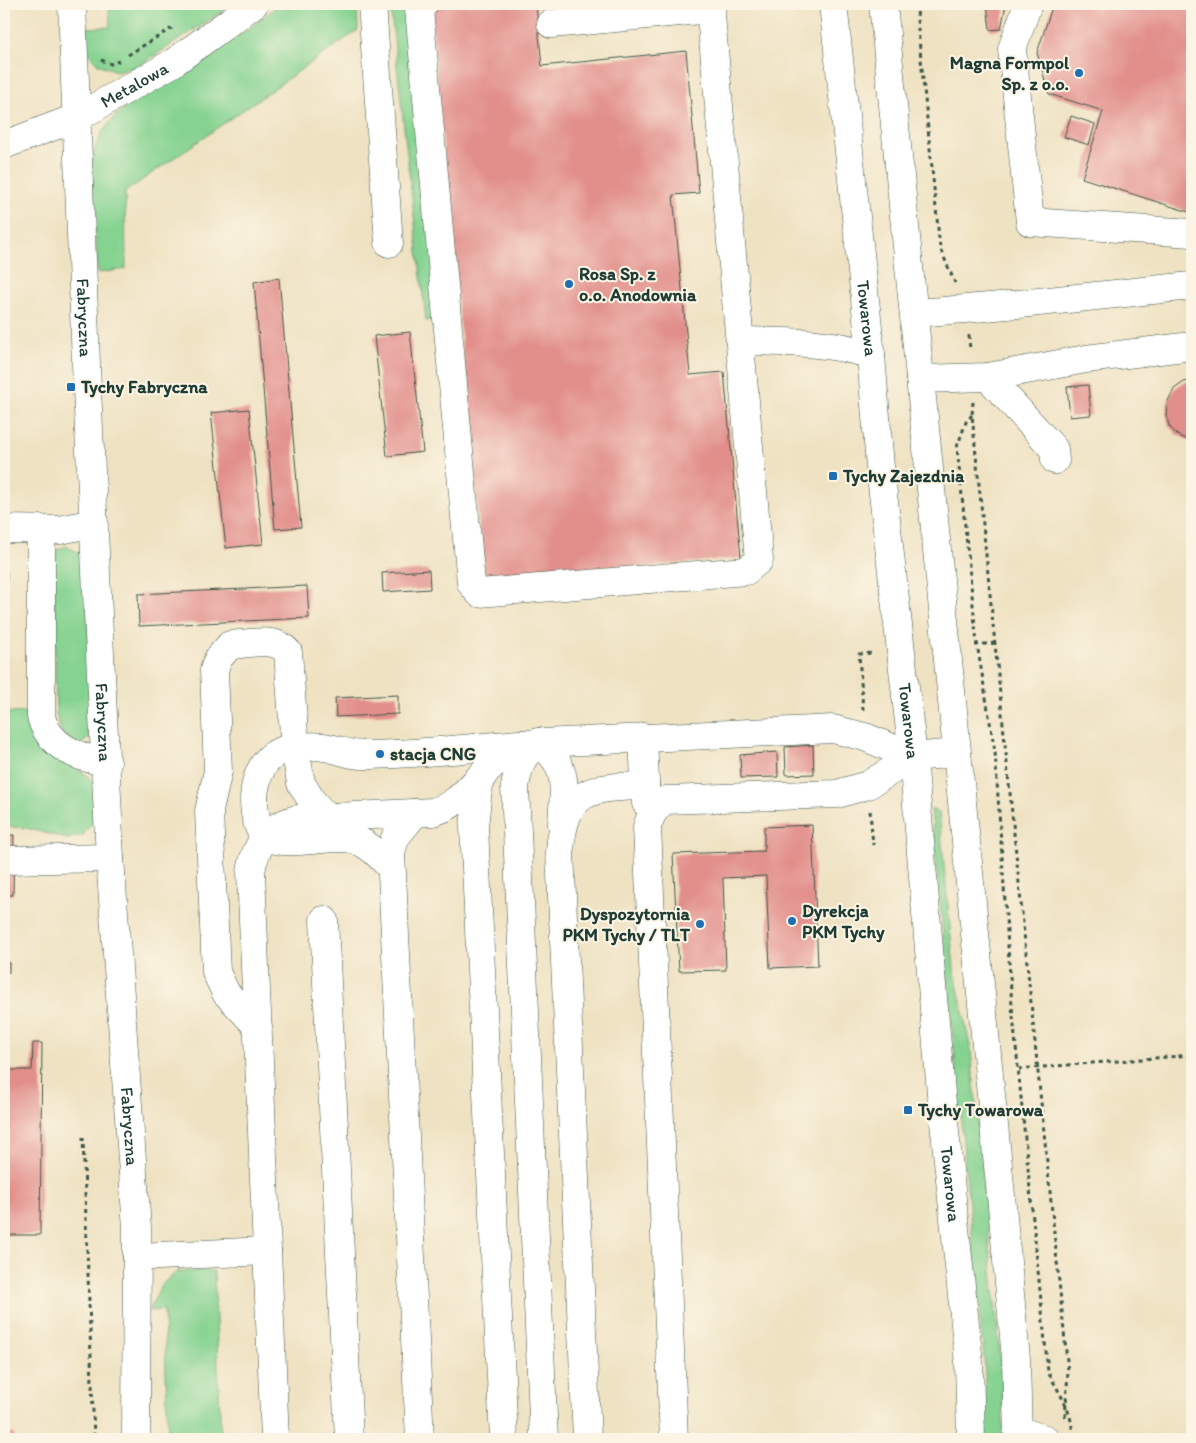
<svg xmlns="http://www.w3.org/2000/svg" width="1196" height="1443" font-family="Itim,sans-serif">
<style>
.green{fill:#86d391;stroke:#528862}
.building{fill:#e28f8b}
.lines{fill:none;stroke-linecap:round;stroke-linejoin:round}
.minor-casing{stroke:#3e5649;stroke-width:29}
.path{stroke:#3e5649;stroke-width:3;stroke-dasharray:4 4;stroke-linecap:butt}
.minor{stroke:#fff;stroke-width:28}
.poi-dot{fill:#1f6fb2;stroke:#fcf5e5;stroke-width:2}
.labels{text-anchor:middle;stroke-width:4;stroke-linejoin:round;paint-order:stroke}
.poi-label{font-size:18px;font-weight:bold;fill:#1f3d34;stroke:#fcf5e5;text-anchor:start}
.street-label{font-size:18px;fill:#1f3d34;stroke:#fcf5e5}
</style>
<rect width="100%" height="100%" fill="#fcf5e5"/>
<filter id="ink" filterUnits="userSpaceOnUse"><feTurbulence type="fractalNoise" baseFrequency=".02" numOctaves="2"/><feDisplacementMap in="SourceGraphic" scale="10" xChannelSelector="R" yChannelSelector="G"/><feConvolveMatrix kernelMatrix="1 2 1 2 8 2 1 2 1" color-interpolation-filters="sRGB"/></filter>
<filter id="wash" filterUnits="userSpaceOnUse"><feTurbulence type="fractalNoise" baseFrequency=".0096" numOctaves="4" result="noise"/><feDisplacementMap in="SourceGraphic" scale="20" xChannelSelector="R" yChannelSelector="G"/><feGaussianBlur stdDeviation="1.12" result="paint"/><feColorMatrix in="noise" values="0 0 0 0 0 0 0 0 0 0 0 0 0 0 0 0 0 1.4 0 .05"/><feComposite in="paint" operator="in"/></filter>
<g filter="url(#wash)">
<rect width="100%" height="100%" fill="#efe2c2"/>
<g class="green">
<polygon points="109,4 234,4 137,67 116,71 98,64 85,49 84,28 110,27"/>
<polygon points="280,4 357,4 358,30 125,192 126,269 98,273 91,171 95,148 103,131 116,115 140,97 247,30"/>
<polygon points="390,4 410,4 441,319 426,321"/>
<polygon points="66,546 85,556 92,735 80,745 62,734 56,714 54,560 57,550"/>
<polygon points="4,712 27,713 28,729 41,749 87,775 97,788 97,806 92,823 83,835 68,839 26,828 4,826"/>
<polygon points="931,809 939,813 954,969 971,1051 1002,1376 1003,1439 985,1439 985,1370"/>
<polygon points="178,1271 214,1271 221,1439 168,1439 164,1310 149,1311 161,1285"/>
</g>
<g id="blocks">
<g class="building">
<polygon points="466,4 536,4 542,66 686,51 699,193 673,195 690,375 724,372 741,558 484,582 430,7"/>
<polygon points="987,4 1006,4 1001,29 990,30"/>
<polygon points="1053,4 1192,4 1192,213 1082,178 1103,111 1049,94 1037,53"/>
<polygon points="1071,116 1095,124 1089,145 1064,137"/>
<polygon points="279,278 301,527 275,529 254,282"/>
<polygon points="410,332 423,452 387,456 374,336"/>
<polygon points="1192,380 1192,442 1177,435 1169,426 1166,414 1168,401 1174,389 1184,382"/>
<polygon points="1088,385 1091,415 1070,417 1067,387"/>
<polygon points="249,409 263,544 226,548 211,413"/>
<polygon points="429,570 430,589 383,592 382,573"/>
<rect x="4" y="571" width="3" height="141"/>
<polygon points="307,586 309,618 139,626 138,594"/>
<polygon points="398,695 398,714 336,717 335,698"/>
<polygon points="813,745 814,774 786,775 785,747"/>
<polygon points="777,752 778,777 741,778 740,755"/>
<polygon points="812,825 818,966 770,968 766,876 723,878 726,970 679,971 673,854 764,851 764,827"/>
<polygon points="4,835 14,835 13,895 4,895"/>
<rect x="4" y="963" width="5" height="9"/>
<polygon points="33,1043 42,1043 40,1235 4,1235 4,1070 32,1070"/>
<polygon points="4,1432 15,1434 14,1439 4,1439"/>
</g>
</g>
</g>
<g filter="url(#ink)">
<use href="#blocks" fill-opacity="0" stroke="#3e5649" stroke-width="1"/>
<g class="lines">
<defs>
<g id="minor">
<path id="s1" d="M72 4 87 389 110 858 137 1228 136 1439"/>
<polyline points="372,4 389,243"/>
<polyline points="424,4 419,9 471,583 479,593 746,571 759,560 710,4"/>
<path id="s2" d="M833 4 871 355 880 467 913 757 941 1093 969 1363 971 1439"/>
<polyline points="883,4 1002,1206 1016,1359 1018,1439"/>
<polyline points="1028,4 1012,49 1030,222 1192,233"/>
<polyline points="551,24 711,9"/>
<path id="s3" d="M4 145 78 117 173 63 254 4"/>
<path d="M914 313C1007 307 1099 295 1192 286"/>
<path d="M740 341C783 342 830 341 871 355"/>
<polyline points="988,377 1054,449 1055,460"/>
<polyline points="920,379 988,377 1086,359 1192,346"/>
<polyline points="4,529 60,530 94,523"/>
<path d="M41 529V717C49 747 78 758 107 762"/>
<polyline points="643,737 646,803"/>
<path d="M539 742C522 753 518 768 515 787L544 1439"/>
<path d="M539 742C570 767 564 788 562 824"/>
<polyline points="483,775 478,789 474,827 504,1439"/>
<polyline points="415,813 395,838 391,854 420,1439"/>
<polyline points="4,860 110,858"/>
<path d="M391 868C381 857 370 845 356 840 332 833 283 849 266 836 256 829 254 810 254 798 255 778 263 756 284 750 296 746 317 745 329 748 340 750 350 755 362 755 414 755 468 748 520 744"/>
<polyline points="324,920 349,1439"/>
<path d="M258 1027 226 993 216 972 209 811 218 771 214 670 218 659 230 645C248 644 275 636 288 652L295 748 301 783 312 801 323 813 332 817"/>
<polyline points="137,1257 267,1251"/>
<polyline points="1019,1431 1045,1439"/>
<path d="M275 1439 251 872C255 844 270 825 298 819L432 812C458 806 469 787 487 770 498 759 509 752 522 744L833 729 865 737 913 757"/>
<path d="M587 1439 560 852C564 789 590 787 645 786"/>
<path d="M674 1439 647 827C651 814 655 807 666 800L837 794 868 785 913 757 956 753"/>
</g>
</defs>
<use href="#minor" class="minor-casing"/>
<g class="path">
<polyline points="918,4 917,19 940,248 955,283"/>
<polyline points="128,55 172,28"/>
<polyline points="101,60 111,64 119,61"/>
<polyline points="969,335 970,351"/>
<polyline points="973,402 972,415 1068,1371 1065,1421"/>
<path d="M972 415 966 422 957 447 977 644 995 752 1012 1006 1048 1372C1057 1389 1074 1414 1072 1434"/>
<polyline points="975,645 995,643"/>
<polyline points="863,710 859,654 874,653"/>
<polyline points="870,811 873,845"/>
<polyline points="1019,1069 1192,1055"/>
<polyline points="83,1137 94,1439"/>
</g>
<use href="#minor" class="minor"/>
</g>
</g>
<g class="poi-dot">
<circle cx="1079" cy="73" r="5"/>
<circle cx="569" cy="284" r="5"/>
<rect x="66" y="382" width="10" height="10" rx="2.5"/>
<rect x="828" y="471" width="10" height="10" rx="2.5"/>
<circle cx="380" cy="754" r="5"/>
<circle cx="792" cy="921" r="5"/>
<circle cx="700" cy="924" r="5"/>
<rect x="903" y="1105" width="10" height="10" rx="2.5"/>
</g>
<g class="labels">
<g class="poi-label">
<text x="1069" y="69" text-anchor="end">Magna Formpol<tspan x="1069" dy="21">Sp. z o.o.</tspan></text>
<text x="579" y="280">Rosa Sp. z<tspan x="579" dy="21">o.o. Anodownia</tspan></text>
<text x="81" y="393">Tychy Fabryczna</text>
<text x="843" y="482">Tychy Zajezdnia</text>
<text x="390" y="760">stacja CNG</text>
<text x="802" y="917">Dyrekcja<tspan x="802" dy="21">PKM Tychy</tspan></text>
<text x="690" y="920" text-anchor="end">Dyspozytornia<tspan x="690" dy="21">PKM Tychy / TLT</tspan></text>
<text x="918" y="1116">Tychy Towarowa</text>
</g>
<g class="street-label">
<text dy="6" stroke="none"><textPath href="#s3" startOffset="144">Metalowa</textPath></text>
<text dy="6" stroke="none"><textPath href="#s1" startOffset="314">Fabryczna</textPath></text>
<text dy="6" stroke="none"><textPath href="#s2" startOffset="316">Towarowa</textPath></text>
<text dy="6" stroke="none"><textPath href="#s2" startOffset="721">Towarowa</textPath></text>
<text dy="6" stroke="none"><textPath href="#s1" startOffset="719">Fabryczna</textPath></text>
<text dy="6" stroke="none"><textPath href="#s1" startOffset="1124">Fabryczna</textPath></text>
<text dy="6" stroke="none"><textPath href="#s2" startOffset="1186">Towarowa</textPath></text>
</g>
</g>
<rect width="1196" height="1443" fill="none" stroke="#fcf5e5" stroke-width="20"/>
</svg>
